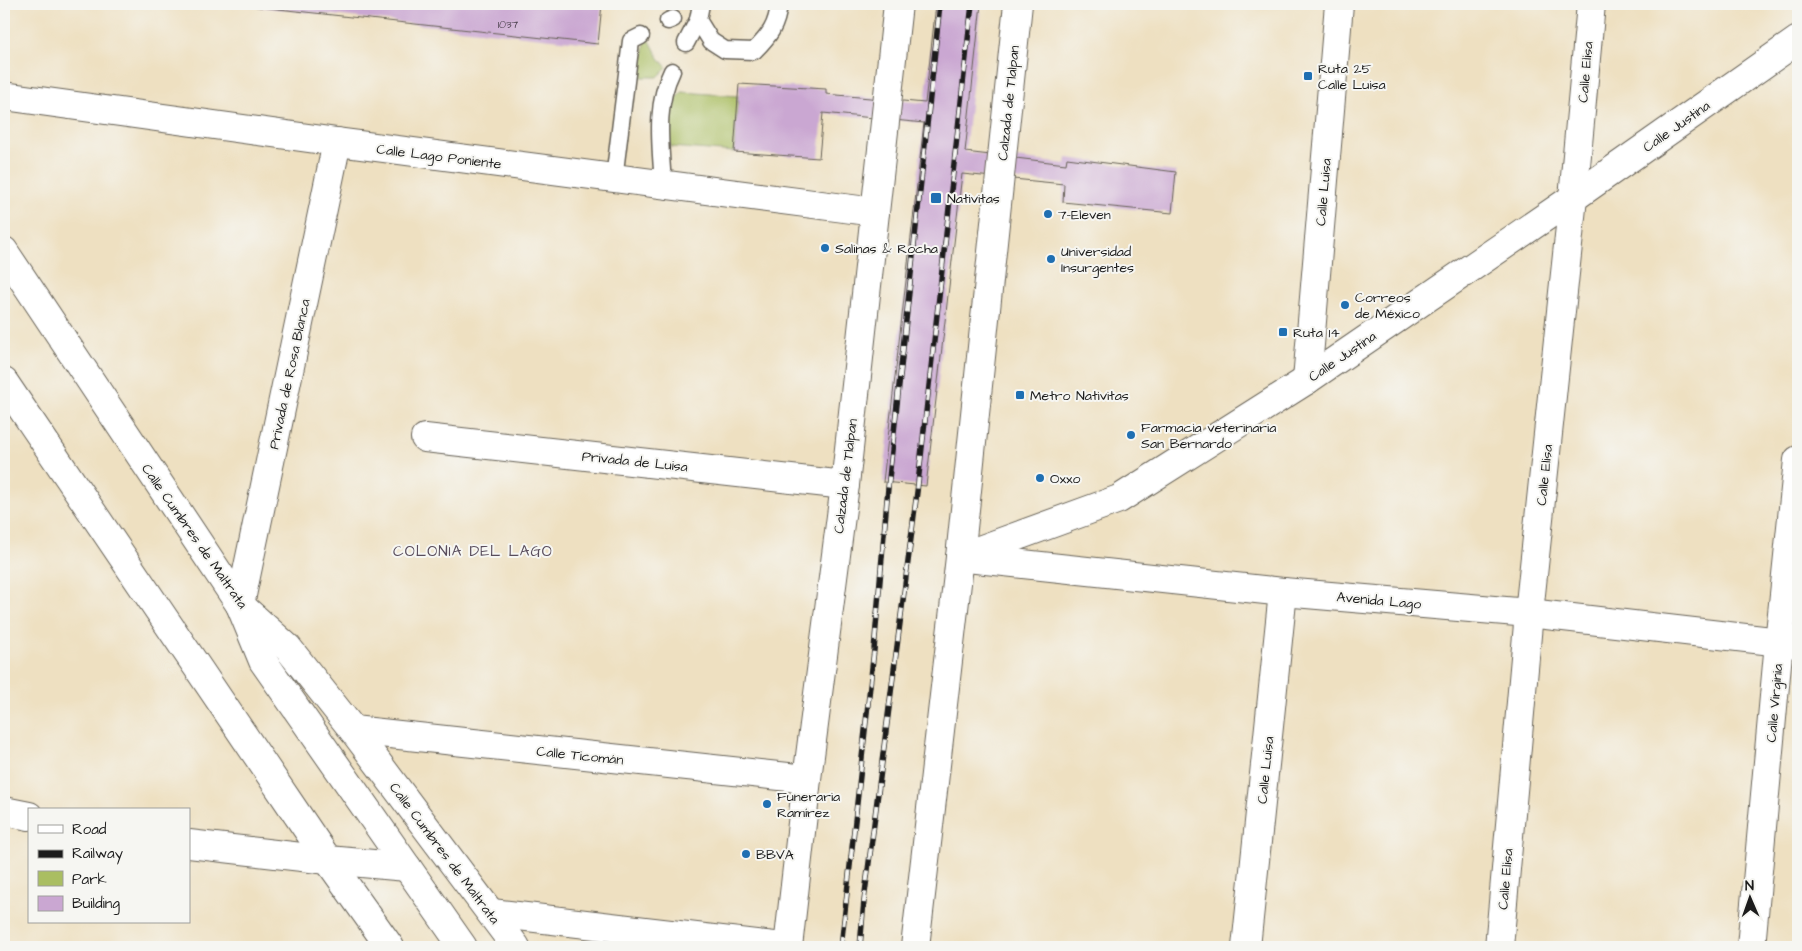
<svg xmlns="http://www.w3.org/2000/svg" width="1802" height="951" font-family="'Architects Daughter',sans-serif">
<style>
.green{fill:#aabe62;stroke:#636d3f}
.building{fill:#caa7d2}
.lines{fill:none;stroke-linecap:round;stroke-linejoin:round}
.service-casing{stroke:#666156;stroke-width:19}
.minor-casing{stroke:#666156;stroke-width:30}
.secondary-casing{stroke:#666156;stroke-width:30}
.primary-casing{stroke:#666156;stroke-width:30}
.trunk-casing{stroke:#666156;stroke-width:30}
.service{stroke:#fff;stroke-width:16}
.minor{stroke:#fff;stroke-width:28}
.secondary{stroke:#fff;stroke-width:28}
.primary{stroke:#fff;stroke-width:28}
.trunk{stroke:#fff;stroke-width:28}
.rail-casing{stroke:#1c1c1c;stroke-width:5.5}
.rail{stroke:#f6f6f2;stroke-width:4;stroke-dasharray:11;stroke-linecap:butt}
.poi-dot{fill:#1f6fb2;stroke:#f6f6f2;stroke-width:2}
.labels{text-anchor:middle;stroke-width:4;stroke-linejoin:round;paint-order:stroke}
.number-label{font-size:11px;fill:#483f4a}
.poi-label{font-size:14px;fill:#1c1c1c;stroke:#f6f6f2;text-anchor:start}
.street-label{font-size:14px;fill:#1c1c1c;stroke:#f6f6f2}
.neighbourhood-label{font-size:15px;letter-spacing:1px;fill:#594d5c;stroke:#f6f6f2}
</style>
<rect width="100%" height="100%" fill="#f6f6f2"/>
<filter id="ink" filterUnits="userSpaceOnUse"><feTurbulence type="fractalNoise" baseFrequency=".02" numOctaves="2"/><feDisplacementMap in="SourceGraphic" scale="10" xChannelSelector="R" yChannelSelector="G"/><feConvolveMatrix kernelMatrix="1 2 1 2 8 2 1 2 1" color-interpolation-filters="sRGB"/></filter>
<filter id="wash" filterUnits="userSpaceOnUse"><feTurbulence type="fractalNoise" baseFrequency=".0096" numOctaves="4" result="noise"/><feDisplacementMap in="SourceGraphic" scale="20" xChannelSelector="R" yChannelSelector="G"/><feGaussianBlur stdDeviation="1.12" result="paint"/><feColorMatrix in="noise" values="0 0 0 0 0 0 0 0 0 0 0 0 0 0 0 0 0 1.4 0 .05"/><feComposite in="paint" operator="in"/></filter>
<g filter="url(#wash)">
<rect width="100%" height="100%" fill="#eee0c1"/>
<g class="green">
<polygon points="649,39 659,58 667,68 658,77 641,77 645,42"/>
<polygon points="682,92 738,96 734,152 671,147 667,131 669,105"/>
</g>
<g id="blocks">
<g class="building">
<polygon points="241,4 602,4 598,44 241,5"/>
<polygon points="936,4 981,4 965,152 1066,164 1067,158 1176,172 1172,213 1063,202 1064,184 962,174 926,486 883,482 924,123 823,113 819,158 734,152 739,84 826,89 826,94 925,103"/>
</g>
</g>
</g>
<g filter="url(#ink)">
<use href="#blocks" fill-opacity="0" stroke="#666156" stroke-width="1"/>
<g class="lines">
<defs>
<g id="service">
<path d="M701 4 698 20 711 41 725 50 754 51C769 36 777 26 779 4"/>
<polyline points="668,21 673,19"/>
<polyline points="686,43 698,20"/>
<polyline points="614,179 631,41 641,36"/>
<path d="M663 185C661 147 654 107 672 71"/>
</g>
<g id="minor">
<polyline points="4,96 337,142 875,212"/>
<polyline points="1307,380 1339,4"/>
<polyline points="425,438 845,485"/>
<polyline points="960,557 1119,499 1307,380 1573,198 1798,40"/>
<polyline points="967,558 1283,592 1529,613 1798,644"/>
<polyline points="240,605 337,142"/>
<polyline points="353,730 807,779"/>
<polyline points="492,913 783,947"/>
<polyline points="1246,947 1283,592"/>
<polyline points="1499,947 1529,613 1573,198 1591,4"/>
<polyline points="1751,947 1779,642 1798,460"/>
</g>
<g id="secondary">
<polyline points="4,251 240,605 288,648 353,730 516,947"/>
<polyline points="4,382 328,860 390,947"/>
</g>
<g id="primary">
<polyline points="240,605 263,661 463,947"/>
<polyline points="4,811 29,816"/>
<polyline points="189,844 328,860 407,867"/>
</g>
<g id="trunk">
<polyline points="788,947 807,779 845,485 898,4"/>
<polyline points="915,947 960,557 1018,4"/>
</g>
</defs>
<use href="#service" class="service-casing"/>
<use href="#minor" class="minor-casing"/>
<use href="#secondary" class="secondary-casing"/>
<use href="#primary" class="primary-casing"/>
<use href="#trunk" class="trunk-casing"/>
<use href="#service" class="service"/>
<use href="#minor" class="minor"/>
<use href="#secondary" class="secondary"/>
<use href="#primary" class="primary"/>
<use href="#trunk" class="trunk"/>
<defs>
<g id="rail">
<polyline points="841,947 874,650 888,488 940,4"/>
<polyline points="860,947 864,901 917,492 972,4"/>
</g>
</defs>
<use href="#rail" class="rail-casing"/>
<use href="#rail" class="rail"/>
</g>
</g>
<g class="poi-dot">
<rect x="1303" y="71" width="10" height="10" rx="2.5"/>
<rect x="930" y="192" width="12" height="12" rx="2.5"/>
<circle cx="1048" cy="214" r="5"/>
<circle cx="825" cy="248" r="5"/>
<circle cx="1051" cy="259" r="5"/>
<circle cx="1345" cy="305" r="5"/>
<rect x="1278" y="327" width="10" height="10" rx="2.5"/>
<rect x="1015" y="390" width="10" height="10" rx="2.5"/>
<circle cx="1131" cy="435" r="5"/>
<circle cx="1040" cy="478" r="5"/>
<circle cx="767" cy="804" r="5"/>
<circle cx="746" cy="854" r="5"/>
</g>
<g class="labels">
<g class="number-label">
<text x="508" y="28">1037</text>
</g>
<g class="poi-label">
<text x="1318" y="73">Ruta 25<tspan x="1318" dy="16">Calle Luisa</tspan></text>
<text x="947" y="203">Nativitas</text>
<text x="1058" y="219">7-Eleven</text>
<text x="835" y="253">Salinas &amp; Rocha</text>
<text x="1061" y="256">Universidad<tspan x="1061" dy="16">Insurgentes</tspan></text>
<text x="1355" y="302">Correos<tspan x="1355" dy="16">de México</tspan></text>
<text x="1293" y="337">Ruta 14</text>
<text x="1030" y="400">Metro Nativitas</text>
<text x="1141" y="432">Farmacia veterinaria<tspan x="1141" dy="16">San Bernardo</tspan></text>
<text x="1050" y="483">Oxxo</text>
<text x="777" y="801">Funeraria<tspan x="777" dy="16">Ramírez</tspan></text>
<text x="756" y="859">BBVA</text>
</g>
<g class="street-label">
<text transform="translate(1585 72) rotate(-85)" y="5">Calle Elisa</text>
<text transform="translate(1008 103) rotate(-84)" y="5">Calzada de Tlalpan</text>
<text transform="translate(1676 126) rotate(-35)" y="5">Calle Justina</text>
<text transform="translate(439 156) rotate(7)" y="5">Calle Lago Poniente</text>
<text transform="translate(1323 192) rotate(-85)" y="5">Calle Luisa</text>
<text transform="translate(1342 356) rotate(-34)" y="5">Calle Justina</text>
<text transform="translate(289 374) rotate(-78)" y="5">Privada de Rosa Blanca</text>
<text transform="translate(635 461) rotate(6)" y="5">Privada de Luisa</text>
<text transform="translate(1544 475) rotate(-84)" y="5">Calle Elisa</text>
<text transform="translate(845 476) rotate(-83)" y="5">Calzada de Tlalpan</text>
<text transform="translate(195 536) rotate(55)" y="5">Calle Cumbres de Maltrata</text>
<text transform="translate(1379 600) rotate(5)" y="5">Avenida Lago</text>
<text transform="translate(1774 703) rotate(-85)" y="5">Calle Virginia</text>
<text transform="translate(580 755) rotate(6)" y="5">Calle Ticomán</text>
<text transform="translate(1265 770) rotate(-84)" y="5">Calle Luisa</text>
<text transform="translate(445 853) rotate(53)" y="5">Calle Cumbres de Maltrata</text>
<text transform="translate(1505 879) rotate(-85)" y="5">Calle Elisa</text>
</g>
<g class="neighbourhood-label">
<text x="473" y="556">COLONIA DEL LAGO</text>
</g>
</g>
<rect width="1802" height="951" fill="none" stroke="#f6f6f2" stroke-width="20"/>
<rect x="28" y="808" width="162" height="115" fill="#f6f6f2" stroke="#9f9f9c"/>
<rect x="38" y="825" width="25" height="8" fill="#ffffff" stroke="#9f9f9c"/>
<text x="72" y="834" font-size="15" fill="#1c1c1c">Road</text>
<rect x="38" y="850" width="25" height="8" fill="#1c1c1c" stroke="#9f9f9c"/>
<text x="72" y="858" font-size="15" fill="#1c1c1c">Railway</text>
<rect x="38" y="871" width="25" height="15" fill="#aabe62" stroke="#9f9f9c"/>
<text x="72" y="884" font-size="15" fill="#1c1c1c">Park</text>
<rect x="38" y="896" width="25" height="15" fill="#caa7d2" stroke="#9f9f9c"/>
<text x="72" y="908" font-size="15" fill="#1c1c1c">Building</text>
<g transform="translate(1750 898) rotate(358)" stroke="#f6f6f2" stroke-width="4" paint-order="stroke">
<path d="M0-4L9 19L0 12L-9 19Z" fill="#1c1c1c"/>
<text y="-8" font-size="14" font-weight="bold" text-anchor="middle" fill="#1c1c1c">N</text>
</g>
</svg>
